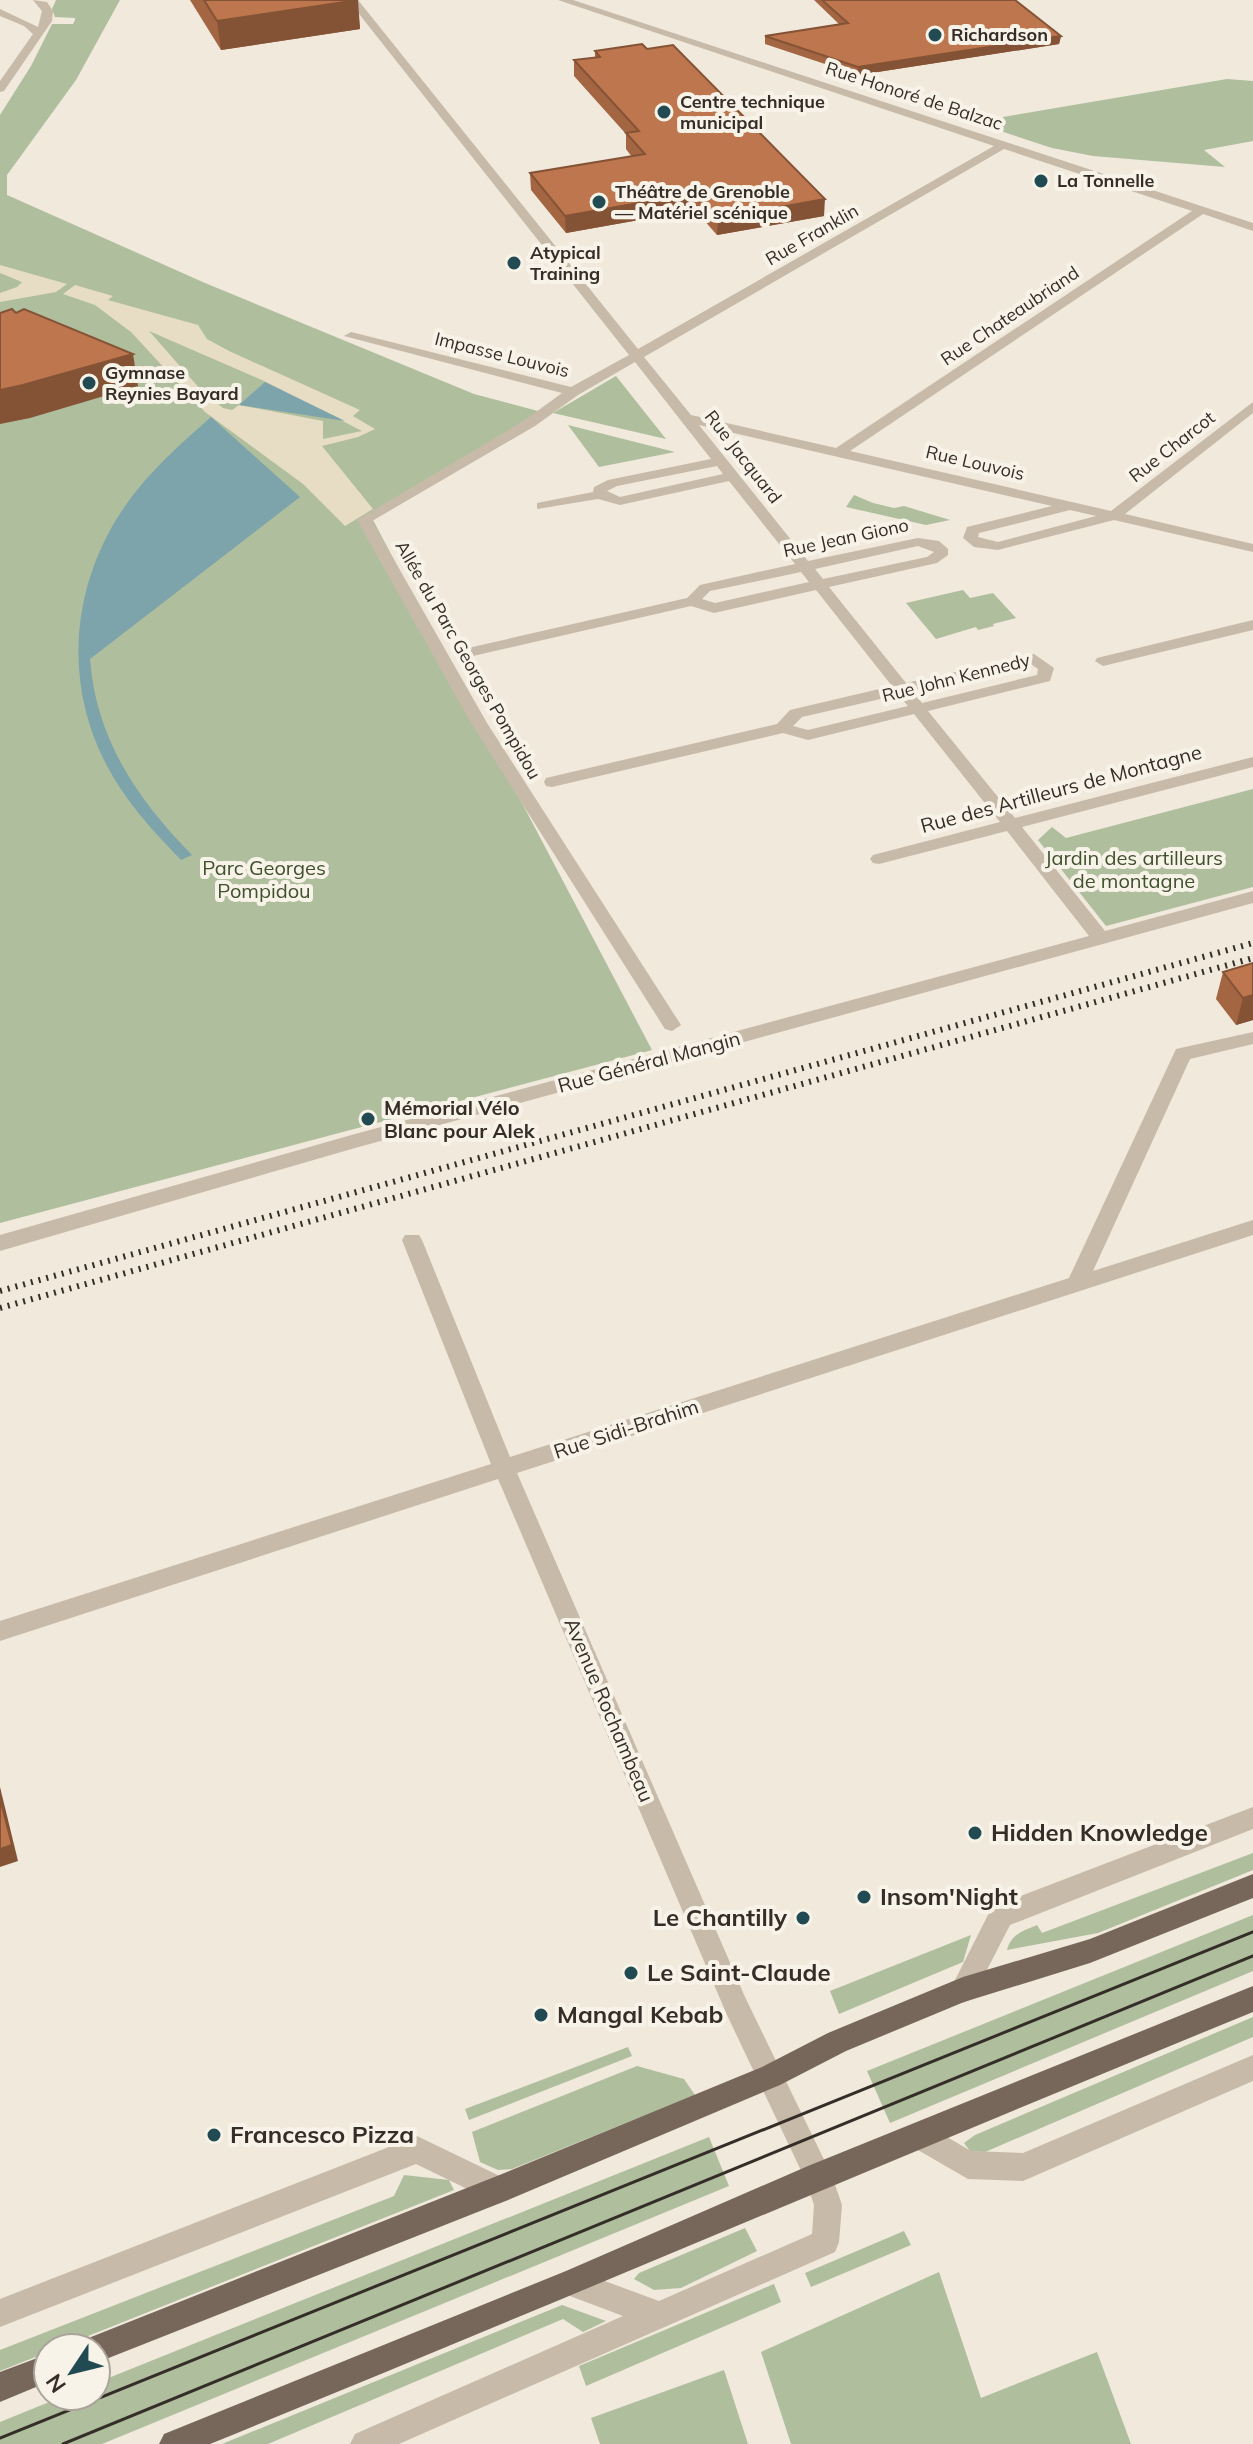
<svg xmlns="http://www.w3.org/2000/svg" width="1253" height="2444" font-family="Mulish,sans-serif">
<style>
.green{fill:#afbe9d}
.plaza{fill:#e7dcc4;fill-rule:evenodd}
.water{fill:#7da3ab}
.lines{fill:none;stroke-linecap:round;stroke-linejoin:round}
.minor{fill:#c7baa9;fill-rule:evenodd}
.major{fill:#76675a;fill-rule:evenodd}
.tram{stroke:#352e28;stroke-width:3}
.rail{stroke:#352e28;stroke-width:6;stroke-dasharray:2 6;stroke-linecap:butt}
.wall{fill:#a36542}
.shaded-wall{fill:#845336}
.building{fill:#bd764d;stroke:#845336;stroke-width:2}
.poi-dot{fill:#214a53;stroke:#f8f3e8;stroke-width:3}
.labels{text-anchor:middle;stroke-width:8;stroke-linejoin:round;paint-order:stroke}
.far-poi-label{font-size:18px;font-weight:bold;fill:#352e28;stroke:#f8f3e8;text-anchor:start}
.far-street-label{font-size:18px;fill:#352e28;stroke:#f8f3e8}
.street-label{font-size:20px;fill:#352e28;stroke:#f8f3e8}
.park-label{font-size:20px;fill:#40512e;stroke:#f8f3e8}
.poi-label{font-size:20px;font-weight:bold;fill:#352e28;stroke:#f8f3e8;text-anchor:start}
.near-poi-label{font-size:24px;font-weight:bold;fill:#352e28;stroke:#f8f3e8;text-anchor:start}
</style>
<rect width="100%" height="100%" fill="#f0e9dc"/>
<g class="green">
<polygon points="56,0 120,0 76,80 7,175 7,195 205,283 474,394 549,414 373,520 652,1050 0,1223 0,115 31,66 52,24 73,24 75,20 75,18 55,17 52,9"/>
<polygon points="1227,79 1253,81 1253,141 1204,150 1225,167 1093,156 1052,148 973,122"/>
<polygon points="616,376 666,439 553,413"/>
<polygon points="568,425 675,452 599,467"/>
<polygon points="854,495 873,503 894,508 904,506 950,520 926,525 846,507"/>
<polygon points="963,590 970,598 993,593 1016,618 993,624 994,626 978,630 976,627 936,639 906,603"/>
<polygon points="1253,789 1253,887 1106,926 1038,840 1052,827 1066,838"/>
<path d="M1253 1853V1870L1098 1933 1007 1950C1011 1934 1023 1931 1037 1925L1042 1933Z"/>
<polygon points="1253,1915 1253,1971 890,2123 867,2071"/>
<polygon points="971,1935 963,1962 839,2014 830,1991"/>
<polygon points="1253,2017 1253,2037 985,2152 970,2151 964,2143 975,2135"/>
<polygon points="628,2047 632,2056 469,2120 465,2109"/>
<polygon points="637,2066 684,2079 695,2095 512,2169 498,2170 480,2162 472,2132"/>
<polygon points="709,2137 729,2186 102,2444 0,2444 0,2422 64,2396 96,2396 96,2383"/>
<polygon points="404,2175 449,2180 454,2190 58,2348 48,2348 48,2352 0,2371 0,2350 394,2196"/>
<polygon points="745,2228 757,2251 681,2288 654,2290 634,2279 639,2273"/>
<polygon points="904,2231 911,2245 811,2287 805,2273"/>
<polygon points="939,2272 981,2398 1097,2352 1131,2444 791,2444 761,2352"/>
<polygon points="774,2284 781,2302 586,2386 579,2366"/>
<polygon points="562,2305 606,2321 583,2332 563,2319 268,2444 222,2444"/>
<polygon points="724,2370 748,2444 600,2444 591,2418"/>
</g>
<g class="plaza">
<polygon points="0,265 67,284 56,292 0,302 0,293 17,287 22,282 0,273"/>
<path d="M75 285 113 296 108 300 198 325 207 339 229 351 360 410 353 416 375 429 358 437 322 446 373 509 345 526 303 484 205 412 131 332 95 305 63 294ZM149 331 262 380 362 431 323 439V421L239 405 232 410 223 408 201 390Z"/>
</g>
<g class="water">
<polygon points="265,382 345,421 239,405"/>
<path d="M211 417 300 497 90 659C96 739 137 799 192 855L181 860C153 831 125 801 106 764 59 674 74 568 137 490 159 463 185 440 211 417Z"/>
</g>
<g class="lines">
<g class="minor">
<polygon points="33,0 47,2 53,11 52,21 4,91 0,92 0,81 33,34 24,26 0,16 0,9 38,27 42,11"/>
<path d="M348 0H358L638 349 994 146 558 0H573L1253 223V231L1203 214 850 451 1111 511 1253 402V413L1125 514 1253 544V552L1114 520 998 550 974 547 963 538 967 527 1052 506 699 425 808 561 918 538 939 541 948 549V555L937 563 829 587 906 683 1034 654 1054 668 1050 681 928 711 1015 818 1253 757V767L1022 827 1105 931 1253 891V903L355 1148 0 1251V1235L355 1134 1089 936 1007 831 879 864 873 863 870 859 873 855 1000 822 914 714 808 740 783 733 552 787 546 786 544 782 546 778 777 724 790 710 892 686 816 590 714 613 691 606 473 656 468 654V648L687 598 700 585 795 564 729 481 620 505 598 499 537 509V503L593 492 594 487 608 480 711 459 635 362 578 395 535 426 372 521 487 723 681 1025 672 1031 665 1029 471 723 357 520 525 420 562 393 344 336 351 332 571 387 629 355ZM1004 149 1192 211 836 448 691 415 644 357ZM717 466 723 474 620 497 607 491 617 486ZM1070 510 1096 516 998 542 978 537 979 533ZM918 546 934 552 927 557 823 579 815 569ZM801 572 809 582 715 603 702 599 710 591ZM1031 664 1038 669 1037 675 922 703 913 691ZM898 695 908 706 808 730 793 726 802 717Z"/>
<polygon points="1253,620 1253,630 1103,666 1095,661 1097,658"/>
<polygon points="1253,1032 1253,1044 1190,1059 1093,1271 1253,1220 1253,1235 517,1473 745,1997 832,2176 842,2205 839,2242 835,2252 399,2444 350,2444 355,2434 623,2316 562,2293 558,2283 562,2273 572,2269 659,2301 812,2234 814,2205 806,2181 727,2015 498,1479 0,1641 0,1621 491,1464 402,1240 405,1235 419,1235 422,1240 510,1457 1069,1278 1176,1049"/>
<polygon points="1253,1807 1253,1829 1010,1925 972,1999 963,2003 954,1999 950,1990 992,1907"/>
<polygon points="1253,2055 1253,2081 1023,2181 968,2179 911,2146 907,2136 911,2126 921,2122 971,2151 1023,2153"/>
<polygon points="417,2136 508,2180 512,2190 508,2200 498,2204 416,2164 0,2327 0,2299"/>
</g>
<g class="major">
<polygon points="1253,1874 1253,1898 1090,1963 964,2002 846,2051 780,2085 508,2200 96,2363 96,2348 82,2348 86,2339 497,2176 762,2067 828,2033 963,1977 1090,1939"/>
<path d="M1253 1986V2012C905 2154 559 2302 210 2444H159L164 2434 566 2271 808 2166Z"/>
<polygon points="48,2354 48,2382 0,2402 0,2372"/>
</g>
<g class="tram">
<polyline points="0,2438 1253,1932"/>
<polyline points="63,2444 1253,1956"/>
</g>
<g class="rail">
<polyline points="0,1291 1253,943"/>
<polyline points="0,1308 1253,958"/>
</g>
</g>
<g class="wall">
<polygon points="190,0 357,0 360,29 221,50"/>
<polygon points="814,0 1015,0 1061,36 1059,44 858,75 765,44 765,36 840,25"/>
<polygon points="595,51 824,216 717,235 695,210 566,233 531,190 530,173 632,157 626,149 626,134 574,76 574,60 595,57"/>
<polygon points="1253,963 1253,1020 1236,1025 1216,999 1223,972"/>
</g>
<g class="shaded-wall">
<polygon points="358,0 360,29 221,50 217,21"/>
<polygon points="1061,36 1059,44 858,75 858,67"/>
<polygon points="695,193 695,210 566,233 565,216"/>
<polygon points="825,199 824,216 717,235 718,218"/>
<polygon points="133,354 138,386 30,418 0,424 0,390"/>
<polygon points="1253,995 1253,1020 1236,1025 1243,998"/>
<polygon points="0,1787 18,1861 0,1867"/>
</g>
<g class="building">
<polygon points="204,0 358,0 217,21"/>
<polygon points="822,0 1015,0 1061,36 858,67 765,36 848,23"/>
<polygon points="642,44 647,49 673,45 825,199 718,218 695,193 565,216 530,173 645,154 626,133 639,131 574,60 600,57 595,51"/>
<polygon points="12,309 16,313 24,309 133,354 23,385 0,390 0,313"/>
<polygon points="1253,963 1253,995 1243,998 1223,972"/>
<polygon points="0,1798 12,1845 0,1849"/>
</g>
<g class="poi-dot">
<circle cx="935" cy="35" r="8"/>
<circle cx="664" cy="112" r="8"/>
<circle cx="1041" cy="181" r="8"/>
<circle cx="599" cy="202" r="8"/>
<circle cx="514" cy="263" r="8"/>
<circle cx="89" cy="383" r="8"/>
<circle cx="368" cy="1119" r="8"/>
<circle cx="975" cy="1833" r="8"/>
<circle cx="864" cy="1897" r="8"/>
<circle cx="803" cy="1918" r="8"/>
<circle cx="631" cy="1973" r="8"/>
<circle cx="541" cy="2015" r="8"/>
<circle cx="214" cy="2135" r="8"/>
</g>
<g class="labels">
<g class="far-poi-label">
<text x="951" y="41">Richardson</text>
<text x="680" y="108">Centre technique<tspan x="680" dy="21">municipal</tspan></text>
<text x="1057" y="187">La Tonnelle</text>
<text x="615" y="198">Théâtre de Grenoble<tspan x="615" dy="21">— Matériel scénique</tspan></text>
<text x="530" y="259">Atypical<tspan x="530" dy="21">Training</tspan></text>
<text x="105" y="379">Gymnase<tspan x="105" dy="21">Reynies Bayard</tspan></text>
</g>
<g class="far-street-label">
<text transform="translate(914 96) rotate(18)" y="6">Rue Honoré de Balzac</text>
<text transform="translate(812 235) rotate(-30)" y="6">Rue Franklin</text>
<text transform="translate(1010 316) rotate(-34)" y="6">Rue Chateaubriand</text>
<text transform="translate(502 355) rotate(14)" y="6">Impasse Louvois</text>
<text transform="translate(1172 447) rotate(-38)" y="6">Rue Charcot</text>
<text transform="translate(743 457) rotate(52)" y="6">Rue Jacquard</text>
<text transform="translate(975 463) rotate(13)" y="6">Rue Louvois</text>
<text transform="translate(846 538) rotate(-12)" y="6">Rue Jean Giono</text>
<text transform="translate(468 660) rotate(60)" y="6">Allée du Parc Georges Pompidou</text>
<text transform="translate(956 678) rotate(-14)" y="6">Rue John Kennedy</text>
</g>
<g class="street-label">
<text transform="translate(1061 789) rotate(-15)" y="7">Rue des Artilleurs de Montagne</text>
<text transform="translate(649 1062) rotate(-15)" y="7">Rue Général Mangin</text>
<text transform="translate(626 1429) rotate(-18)" y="7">Rue Sidi-Brahim</text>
<text transform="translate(609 1710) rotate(67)" y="7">Avenue Rochambeau</text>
</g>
<g class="park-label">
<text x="1134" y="865">Jardin des artilleurs<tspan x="1134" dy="23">de montagne</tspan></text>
<text x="264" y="875">Parc Georges<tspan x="264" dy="23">Pompidou</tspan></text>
</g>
<g class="poi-label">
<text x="384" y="1115">Mémorial Vélo<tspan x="384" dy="23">Blanc pour Alek</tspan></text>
</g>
<g class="near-poi-label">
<text x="991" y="1841">Hidden Knowledge</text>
<text x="880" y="1905">Insom'Night</text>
<text x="787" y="1926" text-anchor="end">Le Chantilly</text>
<text x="647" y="1981">Le Saint-Claude</text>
<text x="557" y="2023">Mangal Kebab</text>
<text x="230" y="2143">Francesco Pizza</text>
</g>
</g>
<g transform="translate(72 2372) rotate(235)"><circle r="38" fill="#f8f3e8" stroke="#aaa49b" stroke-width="2"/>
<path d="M0-6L14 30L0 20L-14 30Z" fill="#214a53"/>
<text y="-12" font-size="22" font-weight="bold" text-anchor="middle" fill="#352e28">N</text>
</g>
</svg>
